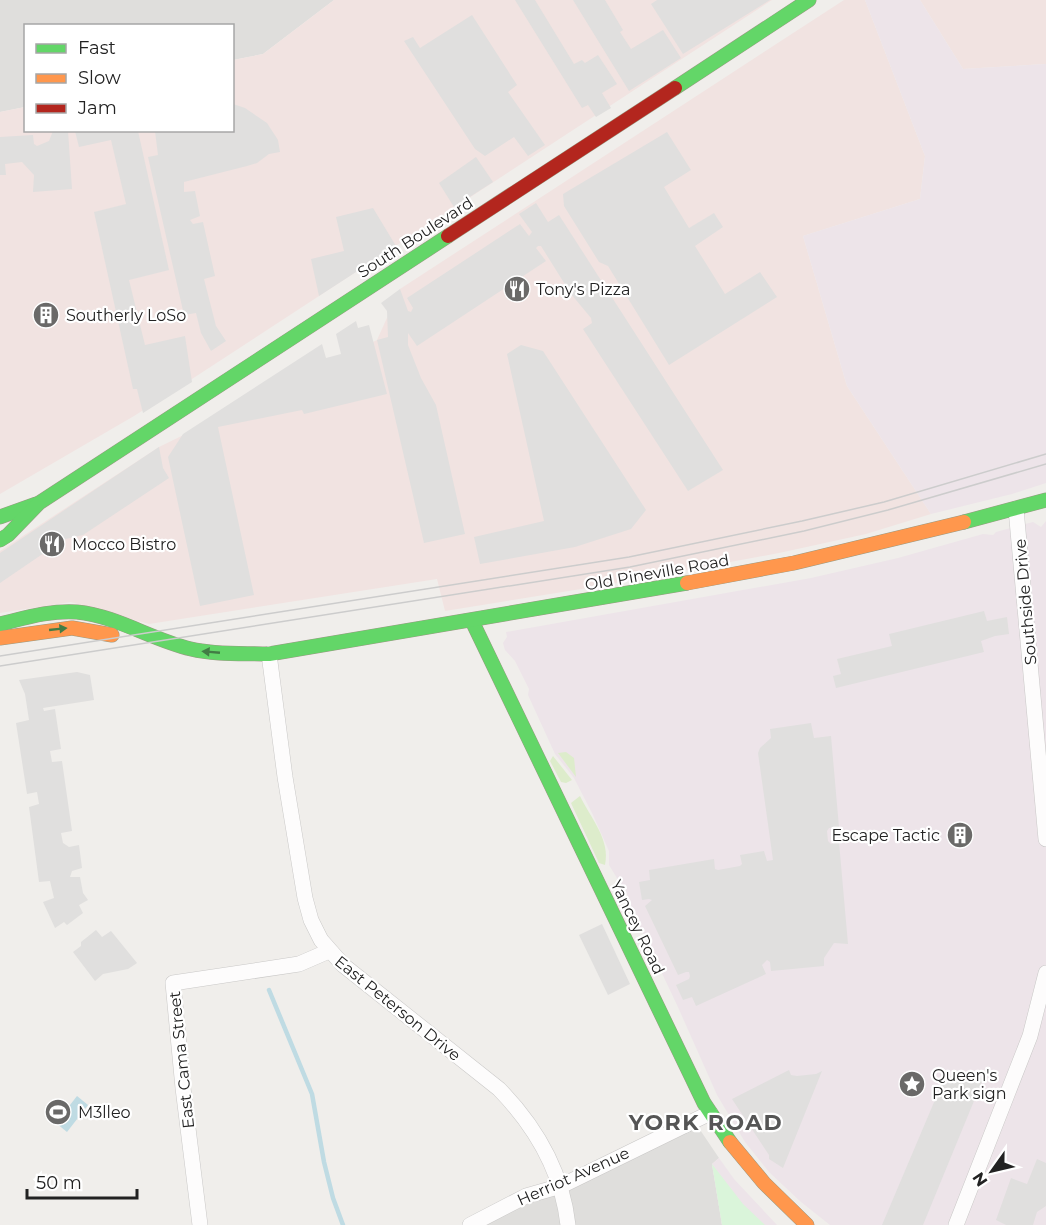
<svg xmlns="http://www.w3.org/2000/svg" width="1046" height="1225" font-family="Montserrat,sans-serif">
<style>
.residential{fill:#dfdedc}
.commercial{fill:#f1e3e1}
.industrial{fill:#ede4e9}
.grass{fill:#ddeccb}
.park{fill:#daf5da}
.parking{fill:#e0dfde}
.water{fill:#bfdbe3}
.lines{fill:none;stroke-linecap:round;stroke-linejoin:round}
.stream{stroke:#bfdbe3;stroke-width:4.5}
.street-casing{stroke:#c9c8c7;stroke-width:16}
.fast-casing{stroke:#999a82;stroke-width:15}
.slow-casing{stroke:#999a82;stroke-width:15}
.jam-casing{stroke:#999a82;stroke-width:15}
.street{stroke:#fdfcfc;stroke-width:15}
.fast{stroke:#63d668;stroke-width:14}
.slow{stroke:#ff974d;stroke-width:14}
.jam{stroke:#b3261e;stroke-width:14}
.tram{stroke:#ccc;stroke-width:1.5}
.oneway{fill:#427c45}
.labels{text-anchor:middle;stroke-width:4.5;stroke-linejoin:round;paint-order:stroke}
.street-label{font-size:16px;fill:#222;stroke:#fff}
.poi-label{font-size:16px;fill:#222;stroke:#fff;text-anchor:start}
.district-label{font-size:22px;font-weight:bold;letter-spacing:1.5px;fill:#555;stroke:#fff}
</style>
<rect width="100%" height="100%" fill="#f0eeeb"/>
<g class="residential">
<polygon points="0,0 334,0 263,54 233,60 232,26 26,26 25,107 0,112"/>
<polygon points="690,1115 719,1158 712,1164 722,1225 475,1225"/>
</g>
<g class="commercial">
<polygon points="334,0 772,0 195,377 134,416 0,494 0,112 25,107 26,130 232,130 233,60 263,54"/>
<polygon points="844,0 865,0 925,156 920,199 803,236 847,386 931,514 866,534 779,553 606,585 445,611 437,579 149,624 71,602 0,613 0,551 159,447 377,340 400,289"/>
<polygon points="920,0 1046,0 1046,64 963,69"/>
</g>
<g class="industrial">
<polygon points="865,0 920,0 963,69 1046,64 1046,483 1012,494 931,514 847,386 803,236 920,199 925,156"/>
<polygon points="1046,521 1046,1225 830,1225 801,1202 769,1172 745,1142 717,1095 677,1005 632,910 629,898 609,865 609,851 593,815 574,778 555,754 528,695 529,689 515,661 505,650 503,643 507,637 506,632 811,578 898,558 983,534 993,535 996,532 1033,522 1041,527"/>
<polygon points="719,1158 734,1179 777,1225 722,1225 712,1164"/>
</g>
<g class="grass">
<polygon points="566,752 574,758 576,777 558,753"/>
<polygon points="553,756 572,780 566,783 561,782 550,761"/>
<path d="M580 796C590 817 611 840 605 865L599 863 571 803Z"/>
</g>
<polygon class="park" points="712,1164 743,1204 765,1225 722,1225"/>
<g class="parking">
<polygon points="515,0 535,0 574,64 582,60 585,63 598,55 617,84 602,93 611,108 596,117 588,105 582,108"/>
<polygon points="573,0 605,0 623,30 620,32 631,49 663,30 681,58 629,91"/>
<polygon points="657,0 770,0 683,54 651,4"/>
<polygon points="472,15 517,85 508,92 545,145 528,156 514,137 485,156 475,149 404,41 413,37 420,48"/>
<polygon points="233,104 245,108 267,123 278,140 280,152 269,154 257,163 247,166 184,182 184,192 195,191 200,216 190,220 193,224 203,222 215,276 204,279 216,326 226,341 211,351 201,333 196,313 184,315 148,157 158,155 155,131 232,130"/>
<polygon points="53,131 68,131 72,189 33,192 34,175 22,162 5,164 6,175 0,175 0,137 33,135 34,144 37,146 49,141"/>
<polygon points="75,131 138,131 169,270 129,280 145,345 185,336 192,382 143,413 137,389 133,389 94,212 126,204 111,140 79,147"/>
<polygon points="667,132 691,170 664,187 689,228 714,213 723,227 695,246 725,294 760,272 777,297 669,365 608,266 599,262 564,206 563,194"/>
<polygon points="476,157 493,182 454,207 439,183"/>
<polygon points="536,203 548,222 559,215 723,470 688,491 583,329 592,323 591,318 571,294 541,246 538,246 536,248 546,261 417,346 408,333 408,345 421,378 436,405 465,534 424,543 377,340 388,337 387,311 381,303 400,289 408,311 411,312 413,308 407,298 520,224 529,236 532,232 519,214"/>
<polygon points="373,208 396,246 319,296 311,259 344,251 336,217"/>
<polygon points="356,321 358,328 369,325 387,394 304,414 302,410 218,427 254,595 200,606 168,457 183,434 322,344 326,358 341,354 336,334"/>
<polygon points="521,345 543,351 646,510 631,529 575,547 480,564 474,537 544,521 507,354"/>
<polygon points="159,447 163,468 169,478 83,535 44,544 44,553 0,583 0,553"/>
<polygon points="984,611 987,621 1007,617 1009,634 995,636 981,641 984,652 836,688 833,676 841,674 837,659 892,646 889,634"/>
<polygon points="77,672 90,675 94,700 43,708 44,711 55,709 61,749 50,751 52,762 62,761 72,831 61,833 63,843 69,847 79,845 82,868 72,871 70,877 80,877 83,893 88,900 79,905 83,913 67,925 64,922 55,928 43,902 54,898 50,881 39,882 29,807 39,804 37,792 27,794 16,723 29,720 25,694 19,680"/>
<polygon points="811,723 814,738 831,736 839,827 829,828 827,831 828,841 831,844 839,842 848,944 834,943 824,958 824,966 771,971 770,962 767,960 762,965 766,974 696,1006 692,997 683,1000 676,985 689,979 690,976 689,972 686,972 678,975 645,906 652,900 649,899 642,900 639,882 650,880 649,870 714,859 715,869 718,870 740,866 742,864 740,855 764,851 767,861 773,860 758,753 760,748 771,738 770,729"/>
<polygon points="602,924 630,984 608,995 579,935"/>
<polygon points="96,930 102,937 111,931 137,963 128,969 103,974 95,981 73,952 81,946 81,942"/>
<polygon points="789,1070 791,1075 797,1076 816,1074 822,1071 783,1168 769,1159 769,1155 732,1099"/>
<polygon points="946,1074 955,1078 975,1075 983,1079 923,1225 882,1225"/>
<polygon points="1037,1159 1046,1163 1046,1206 1037,1212 1033,1225 1006,1225 996,1220 1011,1178 1027,1184"/>
</g>
<polygon class="water" points="77,1096 88,1105 67,1132 56,1123"/>
<g class="lines">
<polyline class="stream" points="269,990 312,1094 324,1162 333,1198 343,1225"/>
<defs>
<g id="street">
<polyline points="1016,509 1046,839"/>
<path d="M269 654 285 777 305 898 311 920 321 940 343 965 499 1089C536 1127 562 1172 568 1225"/>
<polyline points="200,1225 183,1088 173,983 299,964 329,951"/>
<polyline points="470,1225 526,1196 561,1186 710,1113"/>
<polyline points="956,1225 1030,1036 1046,973"/>
</g>
<g id="fast">
<polyline points="675,88 809,0"/>
<polyline points="0,517 36,504"/>
<polyline points="964,522 1046,500"/>
<polyline points="0,540 8,535 39,503 448,236"/>
<polyline points="472,621 704,1103 730,1142"/>
<path d="M0 624C25 618 51 610 77 612 117 616 152 640 191 649 216 655 243 653 269 654L687 583"/>
</g>
<g id="slow">
<polyline points="687,583 794,563 964,522"/>
<polyline points="0,638 72,628 112,635"/>
<polyline points="730,1142 764,1183 807,1225"/>
</g>
<polyline id="jam" points="448,236 675,88"/>
</defs>
<use href="#street" class="street-casing"/>
<use href="#fast" class="fast-casing"/>
<use href="#slow" class="slow-casing"/>
<use href="#jam" class="jam-casing"/>
<use href="#street" class="street"/>
<use href="#fast" class="fast"/>
<use href="#slow" class="slow"/>
<use href="#jam" class="jam"/>
<g class="tram">
<polyline points="0,656 629,557 802,521 884,502 1046,454"/>
<polyline points="0,666 630,567 804,531 888,510 1046,464"/>
</g>
</g>
<defs><path id="oneway-solid" d="M-6-.8H1V-3.2L6.5 0L1 3.2V.8H-6Z" transform="scale(1.5)"/></defs>
<g class="oneway">
<use href="#oneway-solid" transform="translate(58 629) rotate(-6)"/>
<use href="#oneway-solid" transform="translate(211 652) rotate(-175)"/>
</g>
<defs>
<symbol id="restaurant-disc" viewBox="-11 -11 22 22"><circle r="9.5" fill="#6a6968" stroke="#fff"/><path d="M-5-6h1v4h1v-4h1v4h1v-4h1v5L-1.5 .5V6h-2V.5L-5-1ZM5-6V6H3V1.5H1.5Q1.5-4 5-6Z" fill="#fff"/></symbol>
<symbol id="building-disc" viewBox="-11 -11 22 22"><circle r="9.5" fill="#6a6968" stroke="#fff"/><path d="M-4-6H4V6H1V3H-1V6H-4ZM-2.5-4.3h1.7v1.8h-1.7ZM.8-4.3h1.7v1.8H.8ZM-2.5-1h1.7V.8h-1.7ZM.8-1h1.7V.8H.8Z" fill="#fff"/></symbol>
<symbol id="sight-disc" viewBox="-11 -11 22 22"><circle r="9.5" fill="#6a6968" stroke="#fff"/><path d="M0-6L1.8-2.2L6-1.7L2.9 1.2L3.7 5.4L0 3.3L-3.7 5.4L-2.9 1.2L-6-1.7L-1.8-2.2Z" fill="#fff"/></symbol>
<symbol id="stadium-disc" viewBox="-11 -11 22 22"><circle r="9.5" fill="#6a6968" stroke="#fff"/><path d="M0-5a6.5 5 0 1 0 0 10a6.5 5 0 1 0 0-10ZM-3.5-1.8h7v3.6h-7Z" fill="#fff"/></symbol>
</defs>
<g fill-rule="evenodd">
<use href="#restaurant-disc" x="502" y="274" width="30" height="30"/>
<use href="#building-disc" x="31" y="300" width="30" height="30"/>
<use href="#restaurant-disc" x="37" y="529" width="30" height="30"/>
<use href="#building-disc" x="945" y="820" width="30" height="30"/>
<use href="#sight-disc" x="897" y="1069" width="30" height="30"/>
<use href="#stadium-disc" x="43" y="1097" width="30" height="30"/>
</g>
<g class="labels">
<g class="street-label">
<text transform="translate(415 237) rotate(-33)" y="6">South Boulevard</text>
<text transform="translate(657 572) rotate(-10)" y="6">Old Pineville Road</text>
<text transform="translate(1025 602) rotate(-95)" y="6">Southside Drive</text>
<text transform="translate(638 927) rotate(64)" y="6">Yancey Road</text>
<text transform="translate(398 1008) rotate(39)" y="6">East Peterson Drive</text>
<text transform="translate(181 1060) rotate(-96)" y="6">East Cama Street</text>
<text transform="translate(573 1176) rotate(-24)" y="6">Herriot Avenue</text>
</g>
<g class="poi-label">
<text x="536" y="295">Tony's Pizza</text>
<text x="66" y="321">Southerly LoSo</text>
<text x="72" y="550">Mocco Bistro</text>
<text x="940" y="841" text-anchor="end">Escape Tactic</text>
<text x="932" y="1081">Queen's<tspan x="932" dy="18">Park sign</tspan></text>
<text x="78" y="1118">M3lleo</text>
</g>
<g class="district-label">
<text x="706" y="1130">YORK ROAD</text>
</g>
</g>
<rect x="24" y="24" width="210" height="108" fill="#ffffff" stroke="#a7a7a7" stroke-width="1.5"/>
<rect x="36" y="44" width="30" height="9" fill="#63d668" stroke="#a7a7a7" stroke-width="1.5"/>
<text x="78" y="54" font-size="18" fill="#222222">Fast</text>
<rect x="36" y="74" width="30" height="9" fill="#ff974d" stroke="#a7a7a7" stroke-width="1.5"/>
<text x="78" y="84" font-size="18" fill="#222222">Slow</text>
<rect x="36" y="104" width="30" height="9" fill="#b3261e" stroke="#a7a7a7" stroke-width="1.5"/>
<text x="78" y="114" font-size="18" fill="#222222">Jam</text>
<g transform="translate(992 1171) rotate(236)" stroke="#ffffff" stroke-width="4.5" paint-order="stroke">
<path d="M0-4.5L10 22L0 15L-10 22Z" fill="#222222"/>
<text y="-9" font-size="16" font-weight="bold" text-anchor="middle" fill="#222222">N</text>
</g>
<path d="M27 1189v9h110v-9" fill="none" stroke="#222222" stroke-width="3"/>
<text x="36" y="1189" font-size="18" fill="#222222" stroke="#ffffff" stroke-width="4.5" paint-order="stroke">50 m</text>
</svg>
